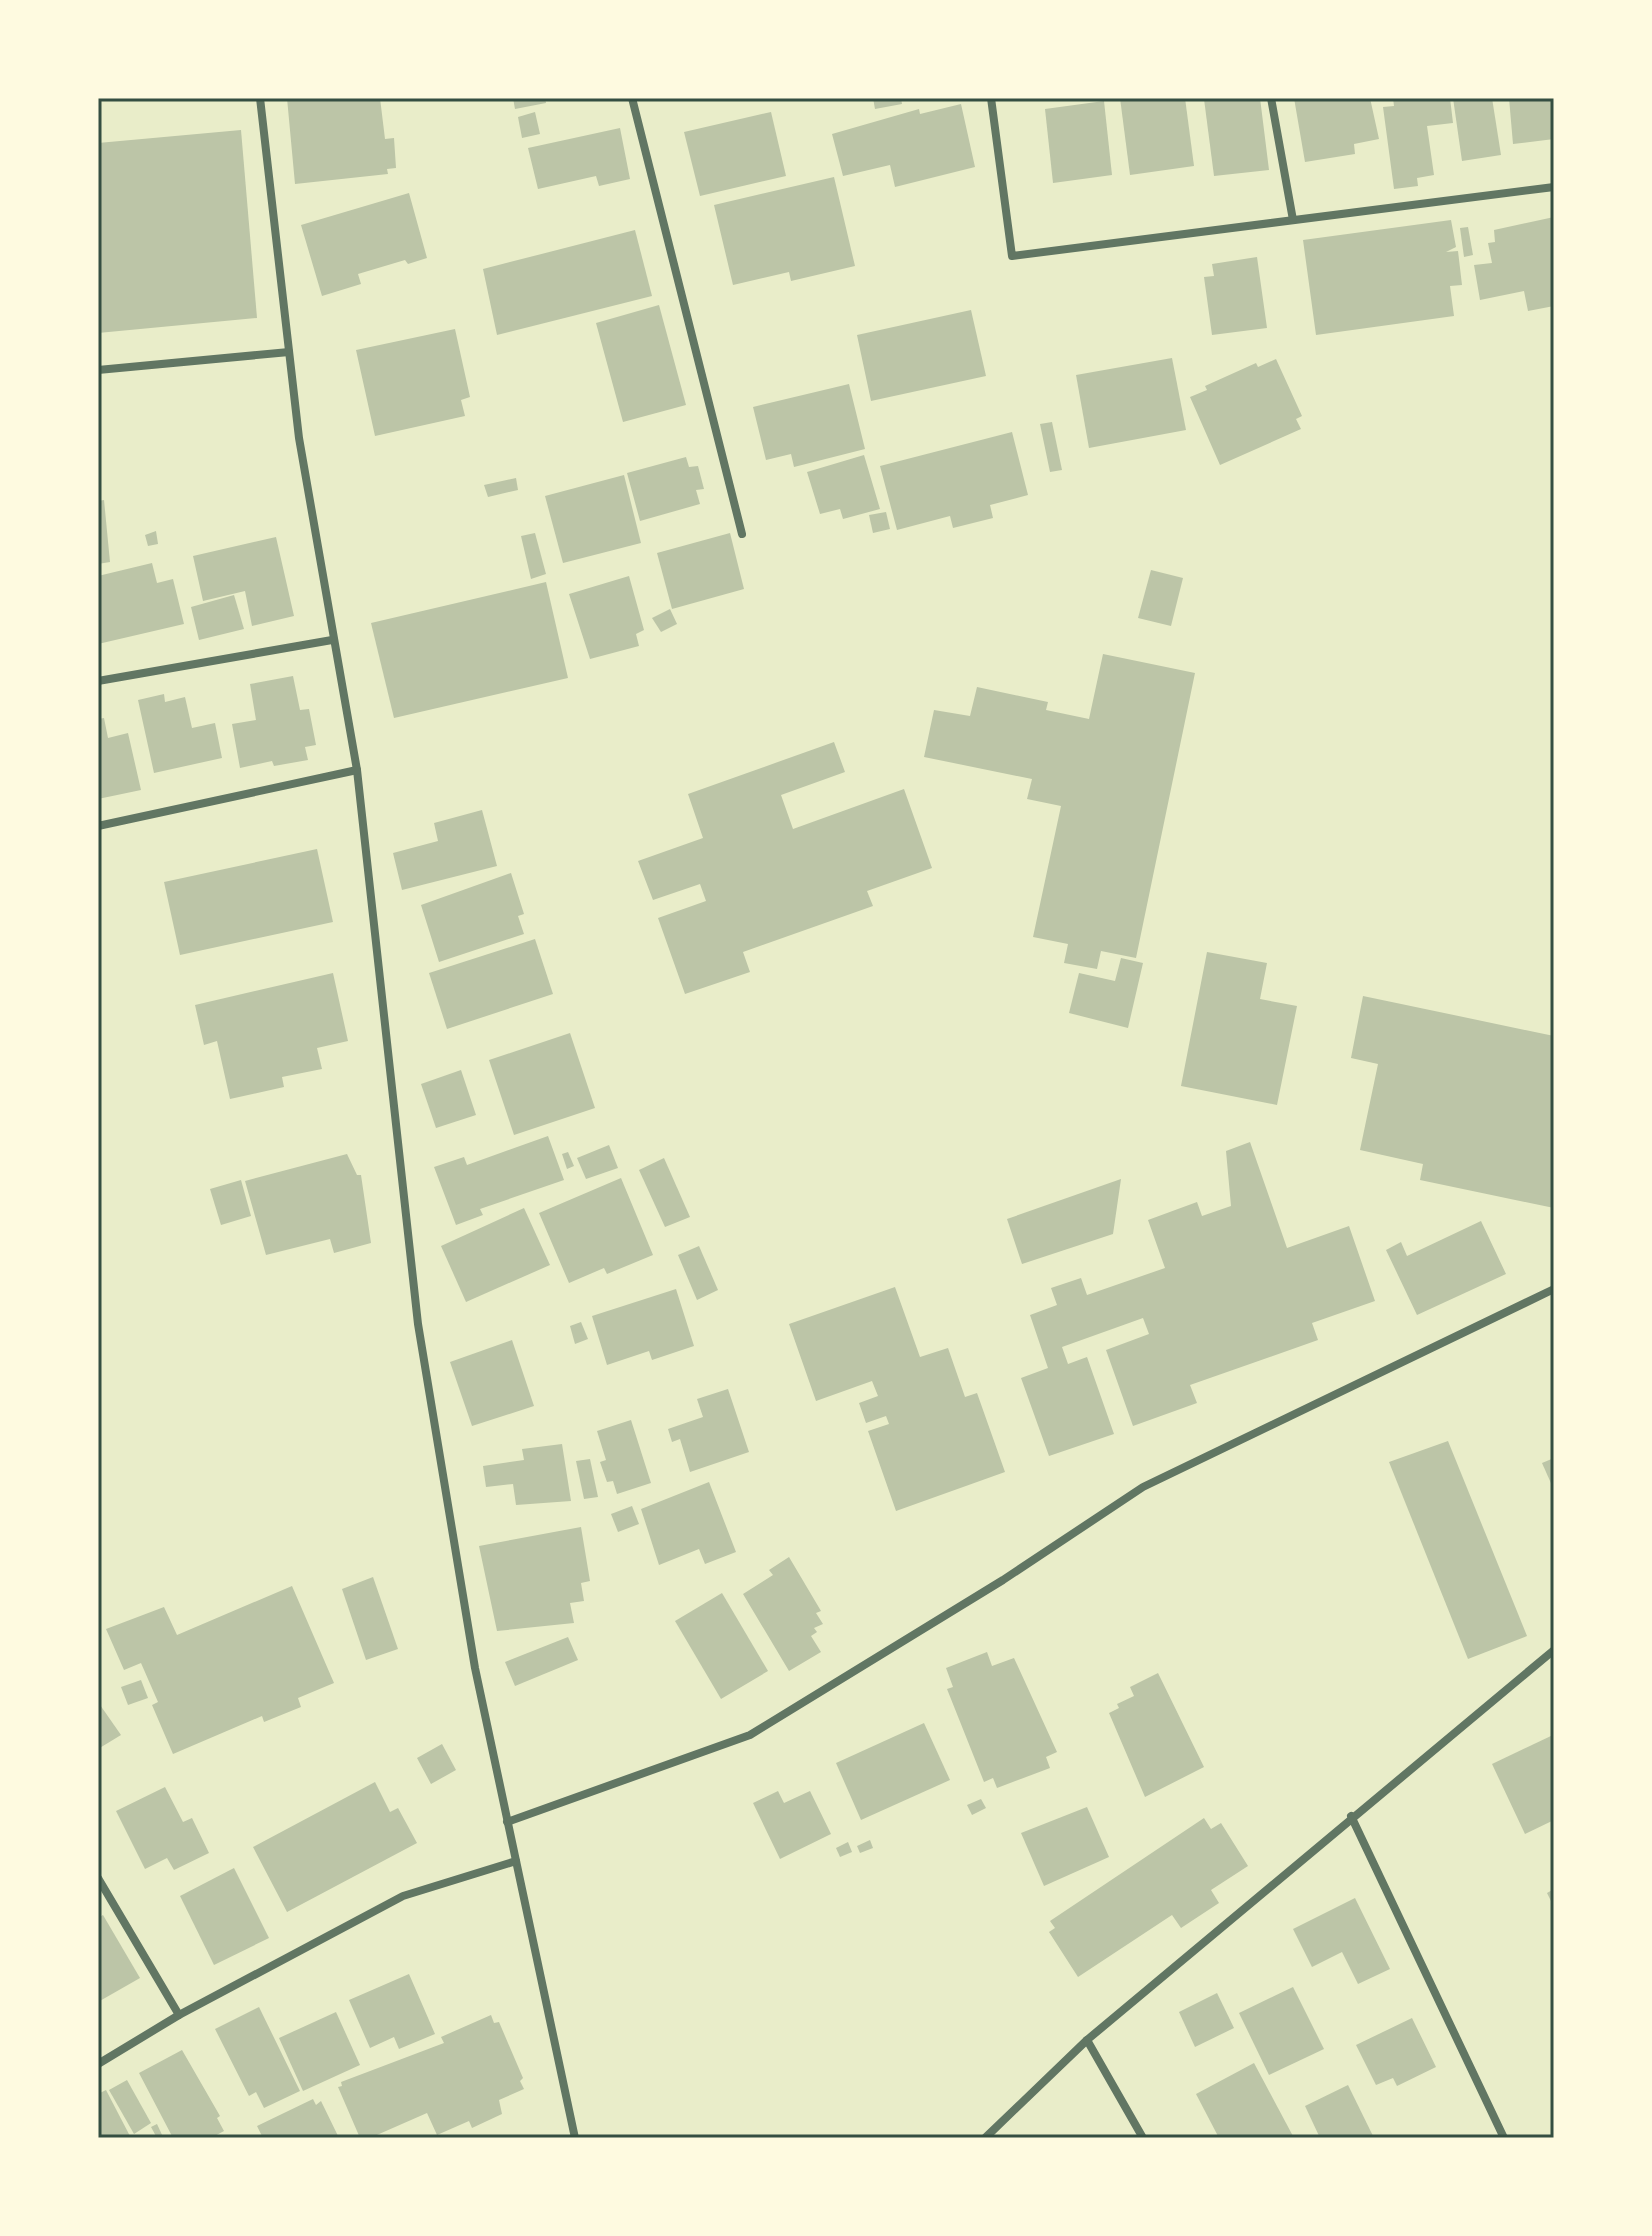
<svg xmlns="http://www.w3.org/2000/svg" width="1652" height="2236" font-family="Helvetica,sans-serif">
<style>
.building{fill:#bcc5a7}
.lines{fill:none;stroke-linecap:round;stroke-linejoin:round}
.minor{stroke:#617663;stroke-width:8}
.neatline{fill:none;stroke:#344e41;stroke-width:3}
</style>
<rect width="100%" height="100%" fill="#e9edc9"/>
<g class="building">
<polygon points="287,98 380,98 385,139 394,138 396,168 387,169 388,174 295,184"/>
<polygon points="513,98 545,98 546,103 515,109"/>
<polygon points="873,98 901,98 902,104 875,109"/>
<polygon points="1120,98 1185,98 1194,166 1130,175"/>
<polygon points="1260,98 1269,170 1214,176 1204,99"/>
<polygon points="1294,98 1370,98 1379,139 1354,144 1355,154 1305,162"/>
<polygon points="1393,98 1450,98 1453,123 1427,126 1434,175 1417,178 1418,186 1394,189 1383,107 1394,106"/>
<polygon points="1453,98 1492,98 1501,155 1462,161"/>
<polygon points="1509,98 1554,98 1554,139 1513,144"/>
<polygon points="1104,101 1112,175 1053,183 1045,109"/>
<polygon points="961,104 975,167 895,187 890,165 843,176 832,134 919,109 920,114"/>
<polygon points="535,112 540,134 522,138 518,117"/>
<polygon points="771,112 786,176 700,196 684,132"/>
<polygon points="620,128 630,179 599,186 596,176 538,189 528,148"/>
<polygon points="241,130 257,318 98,333 98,143"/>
<polygon points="834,177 855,266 791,281 789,272 733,285 714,205"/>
<polygon points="409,193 427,258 408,264 405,260 358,274 361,284 322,296 301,225"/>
<polygon points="1554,217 1554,306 1528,311 1524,291 1480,300 1474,265 1492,263 1488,243 1495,242 1494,230"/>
<polygon points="1451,220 1456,247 1446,252 1458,251 1462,285 1450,286 1454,316 1316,335 1303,240"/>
<polygon points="1468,227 1473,255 1464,257 1460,228"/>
<polygon points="635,230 652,296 497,335 483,269"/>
<polygon points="1257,257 1267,328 1212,335 1204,277 1214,276 1212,264"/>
<polygon points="659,305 686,405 623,422 596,323"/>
<polygon points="971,310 986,376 871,401 857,335"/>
<polygon points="455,329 470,397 461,400 465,416 375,436 356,350"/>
<polygon points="1172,358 1186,430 1089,448 1076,375"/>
<polygon points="1276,359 1302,416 1296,419 1301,429 1220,465 1190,397 1207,390 1205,386 1256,363 1258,367"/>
<polygon points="849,384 865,449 794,467 791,454 766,460 753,407"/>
<polygon points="1052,422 1062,470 1050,472 1040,424"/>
<polygon points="1012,432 1028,495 990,505 993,518 953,528 950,516 897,530 880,466"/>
<polygon points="864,455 880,509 843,519 840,509 820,514 807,472"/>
<polygon points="686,457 689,467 698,466 704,489 696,490 700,504 640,521 627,473"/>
<polygon points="624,475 641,543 563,563 545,496"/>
<polygon points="516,478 518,490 488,497 484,485"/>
<polygon points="104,500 110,562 98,564 98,501"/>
<polygon points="886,512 890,529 873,533 869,515"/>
<polygon points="156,531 158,544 148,546 145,535"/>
<polygon points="535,533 546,574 531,579 521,536"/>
<polygon points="730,533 744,589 672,609 657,553"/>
<polygon points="276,537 294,616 252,626 245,591 203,601 193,556"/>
<polygon points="152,563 157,583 173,579 184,624 98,644 98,576"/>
<polygon points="1151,570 1183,578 1171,626 1138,618"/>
<polygon points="629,576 644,630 636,634 639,646 590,659 569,594"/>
<polygon points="546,582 568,678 394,718 371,623"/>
<polygon points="234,595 244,629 199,640 191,607"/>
<polygon points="670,609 677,624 661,632 652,618"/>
<polygon points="1103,654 1195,673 1136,958 1101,951 1097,969 1064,963 1068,944 1033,937 1061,806 1027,799 1032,779 924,757 934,710 970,716 977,687 1048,702 1046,710 1089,719"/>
<polygon points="293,676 300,710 309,709 316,745 305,747 308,760 274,766 272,761 240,768 232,724 256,720 250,684"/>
<polygon points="164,694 165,702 185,697 192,728 215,723 222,758 154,773 138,700"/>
<polygon points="104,718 108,738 128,733 141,790 98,799 98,719"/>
<polygon points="834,742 845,772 781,795 793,829 904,789 932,868 867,891 873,906 743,952 750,972 685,994 658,918 706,901 700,884 653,900 638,861 703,838 688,794"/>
<polygon points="482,810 497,866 402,890 393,853 438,841 434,823"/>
<polygon points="317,849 333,922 180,955 164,882"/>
<polygon points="511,873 524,914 518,916 524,934 439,962 421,905"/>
<polygon points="535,939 553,994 447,1029 429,973"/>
<polygon points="1207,952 1267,963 1260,999 1297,1006 1277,1105 1181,1086"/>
<polygon points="1121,958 1143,963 1128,1028 1069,1013 1079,973 1115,981"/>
<polygon points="333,973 348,1041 317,1048 322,1069 282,1077 284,1087 230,1099 217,1041 204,1045 195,1005"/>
<polygon points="1363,996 1554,1036 1554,1208 1420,1180 1423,1164 1360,1150 1378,1064 1351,1058"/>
<polygon points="570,1033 595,1108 514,1135 489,1060"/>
<polygon points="461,1070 476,1115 436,1128 421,1084"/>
<polygon points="548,1136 564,1180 480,1209 483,1215 456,1225 434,1167 464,1157 467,1165"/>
<polygon points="1250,1142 1287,1248 1349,1226 1375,1301 1312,1323 1318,1340 1190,1385 1197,1403 1133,1426 1106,1350 1149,1334 1143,1318 1062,1347 1068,1364 1087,1357 1114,1434 1049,1456 1021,1378 1048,1368 1030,1315 1057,1305 1051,1288 1081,1278 1087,1295 1165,1268 1148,1220 1197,1202 1202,1216 1231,1206 1226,1151"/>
<polygon points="609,1145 618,1168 586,1179 577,1158"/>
<polygon points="568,1152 574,1166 567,1169 562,1154"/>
<polygon points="347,1154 357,1175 361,1175 371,1243 334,1253 330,1239 266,1255 245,1181"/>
<polygon points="664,1158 690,1217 665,1227 639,1170"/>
<polygon points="621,1178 653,1255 607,1274 604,1268 569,1283 539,1213"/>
<polygon points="1121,1179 1113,1234 1022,1264 1007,1219"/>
<polygon points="241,1180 251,1216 221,1225 210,1189"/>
<polygon points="524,1208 550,1265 466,1302 441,1246"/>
<polygon points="1481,1221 1506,1274 1417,1315 1386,1250 1401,1242 1407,1256"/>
<polygon points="699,1246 718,1290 697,1300 678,1255"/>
<polygon points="895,1287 920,1357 948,1348 965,1397 977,1393 1005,1472 896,1511 868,1431 889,1424 886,1416 866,1423 859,1403 878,1396 872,1381 816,1401 789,1324"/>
<polygon points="676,1289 694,1346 652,1360 649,1351 607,1365 592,1316"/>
<polygon points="581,1322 588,1339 575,1344 570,1326"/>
<polygon points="512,1340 534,1406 472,1426 450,1362"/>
<polygon points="728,1389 749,1452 690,1472 680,1439 672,1442 668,1429 703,1417 697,1399"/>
<polygon points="631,1420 651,1483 617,1494 613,1481 607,1482 600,1462 606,1460 597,1431"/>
<polygon points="1448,1441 1527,1636 1468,1659 1389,1462"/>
<polygon points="562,1444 571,1501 516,1505 513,1484 486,1487 483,1466 524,1460 522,1449"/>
<polygon points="1554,1458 1554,1490 1542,1463"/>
<polygon points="590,1459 598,1497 584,1499 576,1461"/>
<polygon points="709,1482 736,1552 705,1564 699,1549 659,1565 641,1509"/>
<polygon points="632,1506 639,1524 618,1532 611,1514"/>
<polygon points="581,1527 590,1581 581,1583 584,1601 570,1603 574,1623 497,1631 479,1546"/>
<polygon points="789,1557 821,1611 816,1613 823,1624 814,1628 817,1632 811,1636 821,1652 789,1671 743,1594 773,1575 769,1570"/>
<polygon points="373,1577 398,1649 366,1660 342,1589"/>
<polygon points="292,1586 334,1683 298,1698 301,1707 264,1722 262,1716 173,1754 152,1705 158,1702 141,1663 124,1670 106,1629 164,1607 177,1635"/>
<polygon points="722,1593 768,1671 721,1699 675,1621"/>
<polygon points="568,1637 578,1660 515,1686 505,1662"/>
<polygon points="987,1652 992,1666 1014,1658 1057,1752 1046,1757 1050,1768 997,1788 993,1778 984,1782 947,1689 953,1687 946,1668"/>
<polygon points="1158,1673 1204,1767 1145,1797 1109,1713 1119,1708 1117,1704 1134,1696 1130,1687"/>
<polygon points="141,1680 148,1698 128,1705 121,1687"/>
<polygon points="98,1702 121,1735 98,1749"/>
<polygon points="924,1723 950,1780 861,1820 836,1763"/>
<polygon points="1553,1735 1554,1820 1525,1834 1492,1764"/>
<polygon points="442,1744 456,1770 431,1784 417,1758"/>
<polygon points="375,1782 390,1812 398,1808 417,1843 287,1912 253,1847"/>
<polygon points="165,1787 183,1822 192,1818 209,1853 174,1870 167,1858 145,1869 116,1811"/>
<polygon points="778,1791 784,1803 810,1791 831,1834 780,1859 753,1803"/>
<polygon points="981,1799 986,1808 972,1815 967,1805"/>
<polygon points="1087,1807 1109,1857 1044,1886 1021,1833"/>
<polygon points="1204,1818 1211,1829 1221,1823 1248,1866 1211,1890 1219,1903 1181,1928 1172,1915 1078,1977 1049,1932 1055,1928 1050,1921"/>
<polygon points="870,1840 873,1848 860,1853 857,1846"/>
<polygon points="848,1842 852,1852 840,1857 836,1848"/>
<polygon points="234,1868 269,1938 214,1965 180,1896"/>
<polygon points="1554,1889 1554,1907 1547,1893"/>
<polygon points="1355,1898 1390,1969 1358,1984 1342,1952 1312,1967 1293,1929"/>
<polygon points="103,1915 140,1978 98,2002 98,1918"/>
<polygon points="409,1974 435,2034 399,2049 394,2037 370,2048 349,2000"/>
<polygon points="1293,1987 1324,2049 1269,2075 1239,2013"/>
<polygon points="1217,1993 1234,2028 1195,2047 1179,2012"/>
<polygon points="259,2007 300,2091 264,2108 256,2092 249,2096 215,2029"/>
<polygon points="336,2012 360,2065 303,2091 279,2038"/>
<polygon points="491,2015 494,2023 499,2022 523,2078 520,2081 524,2089 499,2100 502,2114 472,2128 469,2121 437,2135 427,2113 370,2138 360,2138 338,2087 342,2086 341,2082 444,2043 441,2037"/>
<polygon points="1412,2018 1436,2067 1397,2086 1393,2078 1376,2085 1356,2045"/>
<polygon points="182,2050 220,2116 217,2118 224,2131 211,2138 173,2138 139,2073"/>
<polygon points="1254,2063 1294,2138 1219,2138 1196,2094"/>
<polygon points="127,2080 151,2123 134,2134 109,2090"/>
<polygon points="1348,2085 1374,2138 1320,2138 1305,2106"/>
<polygon points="106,2090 131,2138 98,2138 98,2094"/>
<polygon points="313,2099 316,2105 321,2101 339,2138 263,2138 257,2126"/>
<polygon points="157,2124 163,2137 161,2138 157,2138 151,2127"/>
</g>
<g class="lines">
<g class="minor">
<polyline points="260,98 299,438 357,770 418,1324 475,1668 575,2138"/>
<polyline points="632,98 742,534"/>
<polyline points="991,98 1012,256 1554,187"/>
<polyline points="1271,98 1293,220"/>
<polyline points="98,370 289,352"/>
<polyline points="98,681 332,640"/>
<polyline points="98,826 357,770"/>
<polyline points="1351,1816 1504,2138"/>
<polyline points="507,1822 750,1735 1003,1580 1143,1487 1554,1289"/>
<polyline points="98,1878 179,2015"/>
<polyline points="1087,2040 1143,2138"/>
<polyline points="98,2064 179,2015 403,1896 516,1861"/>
<polyline points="985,2138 1087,2040 1554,1650"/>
</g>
</g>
<rect width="1652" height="2236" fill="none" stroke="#fefae0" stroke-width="200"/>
<rect x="100" y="100" width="1452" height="2036" class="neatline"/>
</svg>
